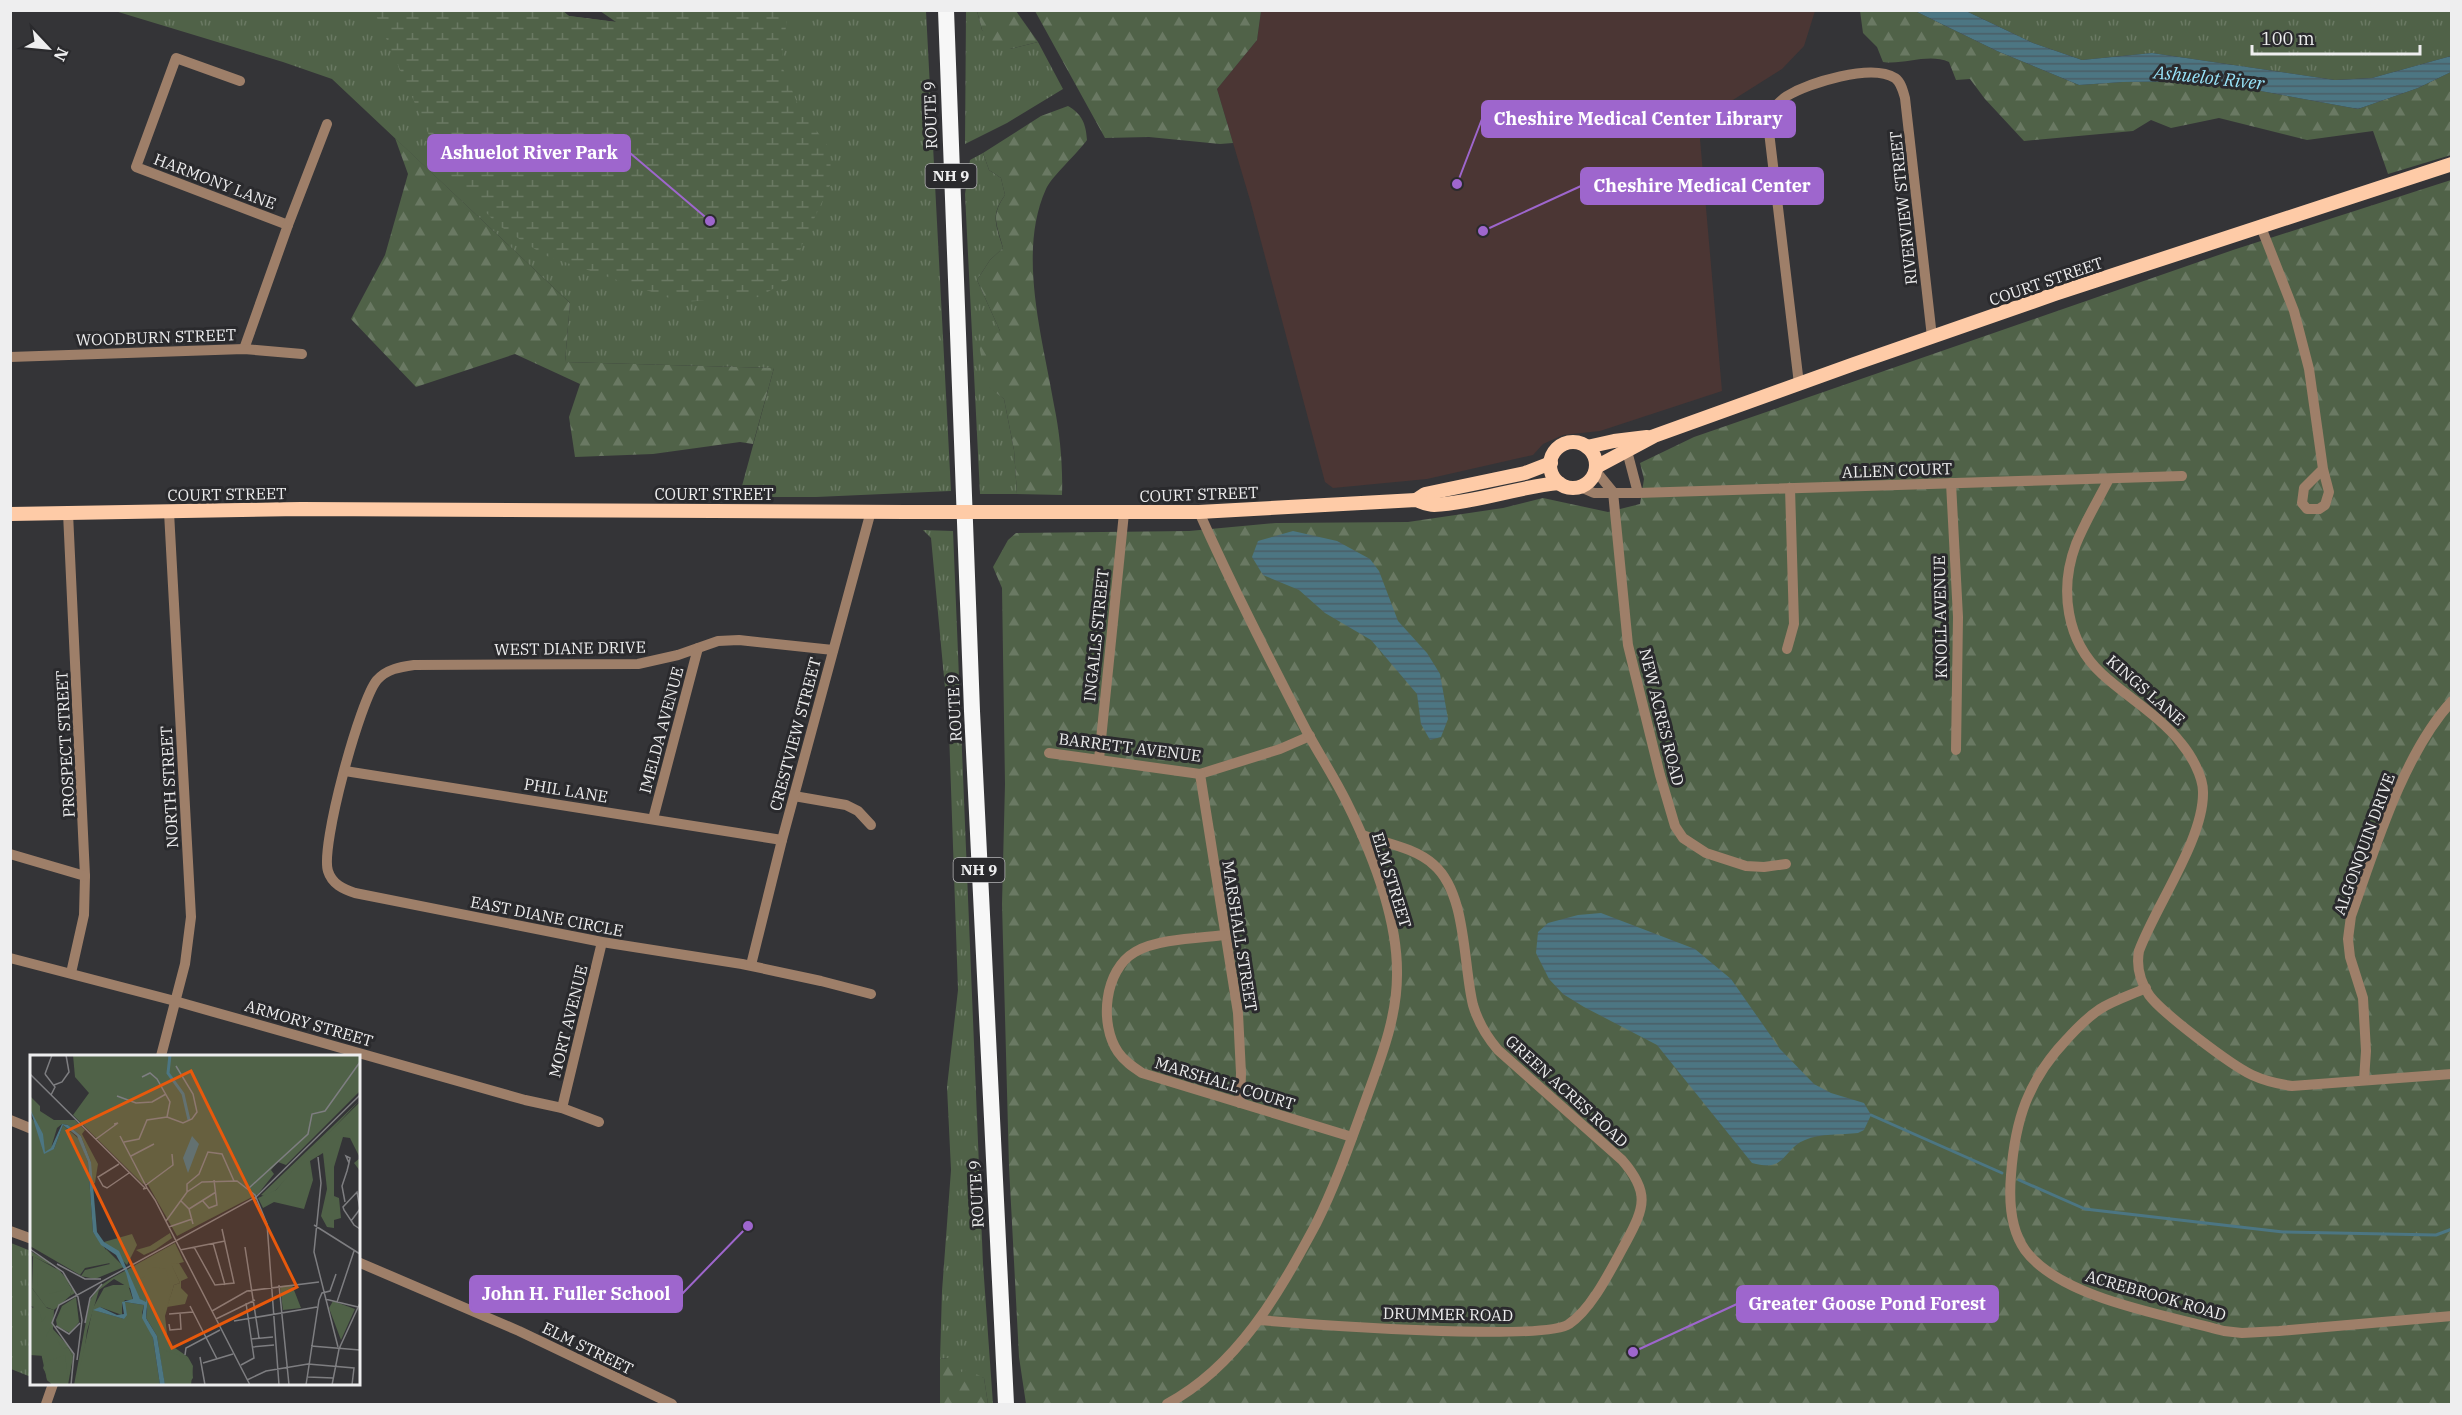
<svg xmlns="http://www.w3.org/2000/svg" width="2462" height="1415" font-family="'IBM Plex Serif',serif">
<style>
.medical{fill:#4b3634}
.grass{fill:url(#grass-tufts)}
.forest{fill:url(#forest-firs)}
.wetland{fill:url(#wetland-marsh)}
.water{fill:url(#water-rules)}
.lines{fill:none;stroke-linecap:round;stroke-linejoin:round}
.stream{stroke:#4c7683;stroke-width:3}
.minor{stroke:#9e7f69;stroke-width:10}
.major{stroke:#fecba7;stroke-width:14}
.highway{stroke:#f7f7f7;stroke-width:16}
.major-bridge{stroke:#fecba7;stroke-width:14}
.labels{text-anchor:middle;stroke-width:6;stroke-linejoin:round;paint-order:stroke}
.shield{fill:#2a2a2d;stroke:#b3b3b5;stroke-width:1.5}
.shield-label{font-size:15px;font-weight:bold;fill:#eeeeef}
.street-label{font-size:16px;fill:#eeeeef;stroke:#2a2a2d}
.water-label{font-size:18px;font-style:italic;fill:#9ae5fb;stroke:#2a2a2d}
.inset-river{fill:none;stroke:#4c7683;stroke-width:3}
.inset-road{fill:none;stroke:#7e7e81;stroke-width:1.5}
.view{fill:#e8590c;fill-opacity:0.15;stroke:#e8590c;stroke-width:3}
.inset-edge{fill:none;stroke:#eeeeef;stroke-width:3}
.leader{fill:none;stroke:#9e66cd;stroke-width:2}
.callout-dot{fill:#9e66cd;stroke:#2a2a2d;stroke-width:2}
.callout{fill:#9e66cd;stroke:#9e66cd;stroke-width:2}
.callout-label{font-size:18px;text-anchor:middle;font-weight:bold;fill:#fff}
</style>
<defs>
<pattern id="grass-tufts" width="24" height="20" patternUnits="userSpaceOnUse" patternTransform="scale(1.5)"><rect width="24" height="20" fill="#506248"/><path d="M3 7l-1-3M5 7V3M7 7l1-3M15 17l-1-3M17 17v-4M19 17l1-3" fill="none" stroke="#6a7963"/></pattern>
<pattern id="forest-firs" width="22" height="20" patternUnits="userSpaceOnUse" patternTransform="scale(1.5)"><rect width="22" height="20" fill="#506248"/><path d="M5 1l3.5 6h-7zM16 11l3.5 6h-7z" fill="#6a7963"/></pattern>
<pattern id="wetland-marsh" width="20" height="14" patternUnits="userSpaceOnUse" patternTransform="scale(1.5)"><rect width="20" height="14" fill="#506248"/><path d="M1 5h8M5 5V1M11 12h8M15 12V8" fill="none" stroke="#6a7963"/></pattern>
<pattern id="water-rules" width="6" height="5" patternUnits="userSpaceOnUse" patternTransform="scale(1.5)"><rect width="6" height="5" fill="#4c7683"/><path d="M0 2.5h6" fill="none" stroke="#4a5e66"/></pattern>
</defs>
<rect width="100%" height="100%" fill="#343437"/>
<polygon class="medical" points="1261,11 1815,11 1804,46 1782,69 1717,110 1700,139 1722,391 1600,431 1563,435 1543,444 1533,455 1427,479 1333,488 1325,482 1250,200 1217,89 1257,40"/>
<g class="grass">
<polygon points="562,10 569,16 617,22 628,10 926,11 951,491 816,497 739,497 774,368 565,362 570,303 332,79 283,62 115,11"/>
<polygon points="966,11 977,11 982,30 1010,49 1038,42 1063,89 1007,123 965,144"/>
<polygon points="1966,11 2451,11 2451,56 2372,78 2335,80 2152,53 2082,60 2033,43"/>
<path d="M983 153 989 170 1001 178 1005 195C990 216 996 224 1003 248L990 260 977 280 1000 331 987 385 1004 399 1014 450 1017 494H980L965 194 970 160Z"/>
<polygon points="923,530 953,531 983,1264 993,1404 988,1404 984,1378 961,1372 947,1358 940,1359 942,1291 951,1170 947,1087 958,990 949,731 931,538"/>
<polygon points="11,1243 31,1251 31,1377 11,1369"/>
</g>
<g class="forest">
<polygon points="977,11 1016,11 1038,42 1010,49 998,48 982,30"/>
<polygon points="1035,11 1261,11 1257,40 1217,89 1233,143 1220,144 1149,137 1105,138"/>
<path d="M1860 11H1915L1997 51 2079 85 2123 82 2206 81 2358 109 2418 88 2451 72V155L2388 174 2373 131 2307 140 2219 118 2171 128 2151 120 2133 131 2024 141 1985 99 1970 79 1956 80 1949 62C1928 53 1905 65 1883 62L1877 47 1863 33Z"/>
<path d="M1068 106C1082 114 1086 124 1087 140 1077 154 1052 176 1046 189 1017 253 1043 339 1054 405 1060 434 1063 465 1062 495L1017 494 1014 450 1004 399 987 386 979 345 1000 331 977 280 990 260 1003 248C997 224 990 217 1005 195L1001 178 989 170 983 153 1041 116Z"/>
<polygon points="395,138 570,303 565,362 774,368 753,444 740,442 653,454 575,457 569,417 580,384 515,354 416,387 351,319 385,255 408,174"/>
<polygon points="2451,180 2451,1404 1026,1404 1019,1357 1009,1166 1002,904 1005,784 1002,588 993,567 1008,540 1016,533 1189,531 1276,523 1408,522 1503,508 1543,498 1608,512 1640,504 1644,479 1640,463 1694,437 2233,250"/>
<polygon points="947,1358 959,1360 961,1372 968,1370 984,1378 988,1404 940,1404 940,1359"/>
</g>
<polygon class="wetland" points="374,11 562,11 569,16 616,22 600,11 788,11 781,64 799,107 830,149 831,183 804,240 788,280 759,297 681,302 544,255 498,225 444,169"/>
<g class="water">
<polygon points="1915,11 1966,11 2033,43 2082,60 2152,53 2335,80 2372,78 2451,56 2451,72 2418,88 2358,109 2206,81 2123,82 2079,85 1997,51"/>
<polygon points="1293,531 1337,541 1370,559 1379,571 1398,621 1427,653 1440,674 1448,719 1441,737 1430,740 1421,724 1417,694 1371,640 1325,613 1299,590 1263,575 1252,557 1258,541"/>
<path d="M1601 913 1695 949 1731 979 1780 1049 1814 1084 1831 1093 1864 1103 1871 1115 1864 1130 1858 1133C1842 1135 1820 1133 1805 1140 1782 1149 1787 1173 1752 1163L1657 1045 1584 1007 1563 994 1549 979 1536 953 1538 932 1548 923 1578 915Z"/>
</g>
<g class="lines">
<g class="stream">
<polyline points="1871,1115 2002,1173"/>
<polyline points="2019,1180 2085,1209 2283,1232 2436,1235 2452,1229"/>
</g>
<g class="minor">
<polyline points="240,81 176,58 136,167 288,225"/>
<polyline points="2261,227 2294,311 2309,369 2323,469 2329,492 2325,505 2319,509 2307,509 2302,503 2304,488 2323,469"/>
<polyline points="244,349 288,225 327,124"/>
<polyline points="10,357 244,349 302,354"/>
<path d="M1799 384 1767 115C1773 109 1779 101 1787 96 1809 83 1871 63 1895 78 1901 82 1903 91 1905 98L1932 337"/>
<polyline points="1627,451 1638,493"/>
<polyline points="1595,470 1613,492 1628,645 1660,775 1675,826 1683,838 1706,853 1746,866 1764,867 1786,864"/>
<path d="M2109 479C2098 500 2085 522 2076 544 2059 589 2066 641 2102 674 2127 697 2160 716 2181 743 2191 755 2203 776 2203 792 2204 839 2156 905 2139 951 2136 967 2140 981 2149 995 2162 1013 2231 1065 2252 1075 2265 1081 2278 1084 2292 1086L2452 1074"/>
<polyline points="1951,483 1958,617 1956,750"/>
<polyline points="1580,487 1594,493 1638,493 2182,476"/>
<polyline points="68,513 85,876 84,915 71,973"/>
<polyline points="1787,649 1794,624 1790,488"/>
<path d="M833 650 739 640 718 641 678 655 638 664 414 665C400 667 387 669 377 680 360 700 320 847 328 871 332 884 343 889 355 893L602 942 742 964 821 981 871 994"/>
<polyline points="1049,753 1200,774 1280,749 1310,736"/>
<polyline points="1099,759 1124,513"/>
<polyline points="345,771 782,840"/>
<polyline points="1200,774 1238,1013 1241,1073 1240,1103"/>
<polyline points="794,796 846,805 858,811 871,825"/>
<polyline points="653,819 698,648"/>
<polyline points="10,854 85,876"/>
<path d="M1225 935C1199 938 1156 939 1135 952 1104 970 1099 1024 1118 1052 1124 1061 1133 1067 1142 1073L1352 1137"/>
<polyline points="10,958 175,1001 525,1100 562,1108 599,1122"/>
<polyline points="751,965 782,840 871,511"/>
<path d="M2146 988C2131 995 2114 1000 2100 1009 2088 1017 2077 1028 2067 1039 2028 1080 2015 1120 2011 1175 2009 1199 2010 1229 2025 1250 2061 1299 2167 1315 2224 1331L2242 1333 2279 1331 2452 1316"/>
<polyline points="161,1056 185,964 191,917 169,512"/>
<path d="M2364 1080 2366 1051 2363 998 2350 957 2348 939 2351 916C2375 849 2403 754 2452 701"/>
<polyline points="562,1108 602,942"/>
<polyline points="10,1120 32,1129"/>
<polyline points="10,1231 32,1239"/>
<polyline points="358,1262 519,1331 672,1404"/>
<path d="M1259 1320C1305 1324 1544 1342 1569 1324 1593 1308 1612 1267 1626 1242 1645 1207 1650 1192 1622 1160L1498 1050C1487 1037 1478 1022 1473 1005 1463 965 1467 894 1434 865 1416 848 1385 843 1362 835"/>
<polyline points="46,1404 53,1384"/>
<path d="M1167 1404C1238 1366 1279 1293 1316 1224 1336 1184 1350 1143 1365 1102 1380 1060 1397 1019 1397 975 1398 918 1371 851 1346 801 1334 777 1319 754 1306 730 1269 658 1232 586 1199 512"/>
</g>
<g class="major">
<circle cx="1573" cy="465" r="23"/>
<polyline points="1587,447 1614,441 1647,437"/>
<polyline points="1596,467 1654,436 1854,364 2055,294 2452,164"/>
<polyline points="1416,500 1425,494 1525,473 1551,463"/>
<path d="M1015 512H1199L1416 500C1422 502 1428 505 1434 505 1476 503 1517 487 1559 483"/>
<polyline points="10,514 301,509 906,512"/>
</g>
<polyline class="highway" points="946,10 972,711 1006,1404"/>
<polyline class="major-bridge" points="906,512 1015,512"/>
</g>
<g class="labels">
<g class="shield">
<rect x="925.5" y="164" width="51" height="24" rx="4.5"/>
<rect x="953.5" y="858" width="51" height="24" rx="4.5"/>
</g>
<g class="shield-label">
<text x="951" y="181">NH 9</text>
<text x="979" y="875">NH 9</text>
</g>
<g class="street-label">
<text transform="translate(930 115) rotate(-92)" y="6">ROUTE 9</text>
<text transform="translate(215 181) rotate(21)" y="6">HARMONY LANE</text>
<text transform="translate(1903 208) rotate(-96)" y="6">RIVERVIEW STREET</text>
<text transform="translate(2046 281) rotate(-19)" y="6">COURT STREET</text>
<text transform="translate(156 337) rotate(-2)" y="6">WOODBURN STREET</text>
<text transform="translate(1897 470) rotate(-2)" y="6">ALLEN COURT</text>
<text transform="translate(227 494) rotate(-1)" y="6">COURT STREET</text>
<text x="714" y="500">COURT STREET</text>
<text transform="translate(1199 494) rotate(-2)" y="6">COURT STREET</text>
<text transform="translate(1940 617) rotate(-91)" y="6">KNOLL AVENUE</text>
<text transform="translate(1096 635) rotate(-84)" y="6">INGALLS STREET</text>
<text transform="translate(570 648) rotate(-1)" y="6">WEST DIANE DRIVE</text>
<text transform="translate(2146 690) rotate(41)" y="6">KINGS LANE</text>
<text transform="translate(954 708) rotate(-93)" y="6">ROUTE 9</text>
<text transform="translate(1662 717) rotate(76)" y="6">NEW ACRES ROAD</text>
<text transform="translate(661 730) rotate(-75)" y="6">IMELDA AVENUE</text>
<text transform="translate(795 734) rotate(-75)" y="6">CRESTVIEW STREET</text>
<text transform="translate(65 744) rotate(-93)" y="6">PROSPECT STREET</text>
<text transform="translate(1130 747) rotate(7)" y="6">BARRETT AVENUE</text>
<text transform="translate(169 787) rotate(-93)" y="6">NORTH STREET</text>
<text transform="translate(566 790) rotate(9)" y="6">PHIL LANE</text>
<text transform="translate(2364 844) rotate(-70)" y="6">ALGONQUIN DRIVE</text>
<text transform="translate(1392 880) rotate(73)" y="6">ELM STREET</text>
<text transform="translate(547 916) rotate(11)" y="6">EAST DIANE CIRCLE</text>
<text transform="translate(1240 936) rotate(81)" y="6">MARSHALL STREET</text>
<text transform="translate(568 1021) rotate(-76)" y="6">MORT AVENUE</text>
<text transform="translate(309 1023) rotate(16)" y="6">ARMORY STREET</text>
<text transform="translate(1225 1083) rotate(17)" y="6">MARSHALL COURT</text>
<text transform="translate(1567 1091) rotate(42)" y="6">GREEN ACRES ROAD</text>
<text transform="translate(976 1194) rotate(-93)" y="6">ROUTE 9</text>
<text transform="translate(2156 1295) rotate(16)" y="6">ACREBROOK ROAD</text>
<text transform="translate(1448 1314) rotate(1)" y="6">DRUMMER ROAD</text>
<text transform="translate(588 1348) rotate(26)" y="6">ELM STREET</text>
</g>
<g class="water-label">
<text transform="translate(2209 78) rotate(6)" y="6">Ashuelot River</text>
</g>
</g>
<g transform="translate(30 1055)">
<rect width="330" height="330" fill="#343437"/>
<path d="M330 45 246 135 237 142 231 140ZM0 61 24 94 33 70 49 84 58 107 63 177 79 199 80 208 55 213 50 220 0 191ZM145 188 154 207 142 210 150 228 144 230 135 261 138 288 158 302 163 311 161 330H135L127 281 118 266 117 253 103 235 84 224 69 235 57 276 50 330H44L60 245 70 231 82 223ZM0 197H2L21 208 26 212 37 224 45 238 40 241 42 233 25 212 2 201V233L17 253 24 255 23 274 40 293 43 299V307L40 330 43 302 38 292 33 295 28 289 40 305 36 330H23L17 325 11 298 0 300V254L4 252 0 251ZM262 230 271 253 253 255 250 231ZM46 242 49 267 40 278 27 271 26 265 32 251ZM303 246 325 254 311 285 299 253Z" fill="#506248"/>
<path d="M43 0H330V36L256 110 248 107 241 115 244 119 228 139 147 181 117 128 113 129 43 60 59 38 45 22ZM0 41 10 51V56L24 65H45L55 75 52 79 68 109 65 128 61 130V107L51 81 38 70 32 69 27 73 21 93 14 95V84L0 54ZM330 47V116L324 108 330 103 320 83 313 82 304 112V141L309 143 311 163 304 165V173L297 172 291 161 297 134 293 98 280 106 283 125 274 154 244 147 233 153 228 143 246 135 273 103ZM140 178 142 183 125 195 114 200 106 195 120 191ZM102 179 107 190 97 210 74 187ZM76 194 94 212 65 224 51 221 55 215 80 209 76 205ZM3 201 30 216 42 234 40 241 24 255 16 252 2 233ZM149 208 158 223 151 226V233L158 240 155 249 137 252 144 230 150 228 141 209ZM0 251 10 258 12 267 16 261V282L20 273 33 294 38 292 43 302 38 330H23L17 325 14 301 0 300Z" fill="#506248"/>
<path d="M0 61 10 81 12 98 0 109ZM17 210 34 225 38 231 34 235 19 239 7 231 8 218ZM123 212 136 214 141 234 138 247 121 270 116 263 119 242 116 247 110 244 104 225 114 222ZM83 230H98L103 245H95L92 249V260L70 252 67 256 94 264 95 247 114 250 112 258 123 283 130 330H46L63 253 74 233ZM129 293 155 303 162 311 163 323 157 330H135ZM35 300 38 322 31 330H22L13 313 15 307Z" fill="#506248"/>
<path d="M0 54 13 79 15 97 21 93 32 69 38 70 51 81 61 107 67 177 74 187 89 196 110 244 116 247 118 238 116 263 127 281 135 330H130L123 283 112 263 114 250 95 247 97 260 94 264 63 255 70 252 87 260 94 259 92 247 103 244 96 218 86 200 71 190 63 177 58 107 47 81 33 70 24 94 14 99ZM162 81 169 89 158 118 153 103Z" fill="#4c7683"/>
<path class="inset-river" d="M140 0 138 18 153 39 159 65"/>
<path class="inset-road" d="M0 19 115 133M15 19 25 32 21 40M15 19 22 0M112 22 120 18 127 24 140 47 137 62M24 30 32 27 39 17 36 0M87 41 106 48 122 47 136 39M137 62 153 68 162 64 167 57 163 39 146 11M90 81 117 133M66 84 88 68 84 69M94 87 109 84 117 65 137 62M101 101 124 89M288 102 291 128 284 197 308 292M89 109 68 122 73 131 77 133 99 118M116 130 143 110 142 99M219 133 278 79 282 59 295 56 330 7M113 134 117 133 125 145 220 330M157 137V129L169 119 178 97 192 99 204 126M172 145 179 153 187 150 184 125M151 146 159 154 163 169M315 147 312 131 317 116 319 108 320 103 316 101 319 108M159 154 186 137M136 166 157 137 172 127 207 126 225 140 237 169 249 330M321 166 330 154 327 137 313 152 314 155 324 170 330 174M284 170 330 199M139 172 162 164M183 188 195 230M164 192 185 230 204 228 192 174M215 192 229 283M0 194 33 217 48 242 52 265 47 305M150 195 195 186M27 209 55 224H71M249 230 259 330M295 244 328 252M307 247 324 196M160 251 187 304M182 256 217 236 289 227M139 259 163 257M186 264 225 245M204 266 287 252M55 268 60 243 72 229M139 269 140 275 151 274 150 258M26 271 39 279 50 268M221 284 243 282M281 291 330 295M222 292 244 290M155 300 156 293 190 275M170 302 175 330M173 308 203 299M211 310 224 303 216 248M278 322 303 323M217 325 236 316 278 309 324 313 322 330M41 330 44 299 22 268 29 250 226 142 330 40M276 330 289 245 292 238 300 236 306 219M302 330 309 294 330 248"/>
<path class="view" d="M161 16 267 232 142 293 37 76Z"/>
<rect width="330" height="330" class="inset-edge"/>
</g>
<path class="leader" d="M1457 184L1482 119M710 221L630 153M1483 231L1581 186M748 1226L682 1294M1633 1352L1737 1304"/>
<g class="callout-dot">
<circle cx="1457" cy="184" r="6"/>
<circle cx="710" cy="221" r="6"/>
<circle cx="1483" cy="231" r="6"/>
<circle cx="748" cy="1226" r="6"/>
<circle cx="1633" cy="1352" r="6"/>
</g>
<g class="callout">
<rect x="1482" y="101" width="313" height="36" rx="6"/>
<rect x="428" y="135" width="202" height="36" rx="6"/>
<rect x="1581" y="168" width="242" height="36" rx="6"/>
<rect x="470" y="1276" width="212" height="36" rx="6"/>
<rect x="1737" y="1286" width="261" height="36" rx="6"/>
</g>
<g class="callout-label">
<text x="1638" y="125">Cheshire Medical Center Library</text>
<text x="529" y="159">Ashuelot River Park</text>
<text x="1702" y="192">Cheshire Medical Center</text>
<text x="576" y="1300">John H. Fuller School</text>
<text x="1867" y="1310">Greater Goose Pond Forest</text>
</g>
<rect width="2462" height="1415" fill="none" stroke="#eeeeef" stroke-width="24"/>
<g transform="translate(48 48) rotate(116)" stroke="#2a2a2d" stroke-width="4.5" paint-order="stroke">
<path d="M0-4.5L10 22L0 15L-10 22Z" fill="#eeeeef"/>
<text y="-9" font-size="16" font-weight="bold" text-anchor="middle" fill="#eeeeef">N</text>
</g>
<path d="M2252 45v9h168v-9" fill="none" stroke="#eeeeef" stroke-width="3"/>
<text x="2261" y="45" font-size="18" fill="#eeeeef" stroke="#2a2a2d" stroke-width="4.5" paint-order="stroke">100 m</text>
</svg>
